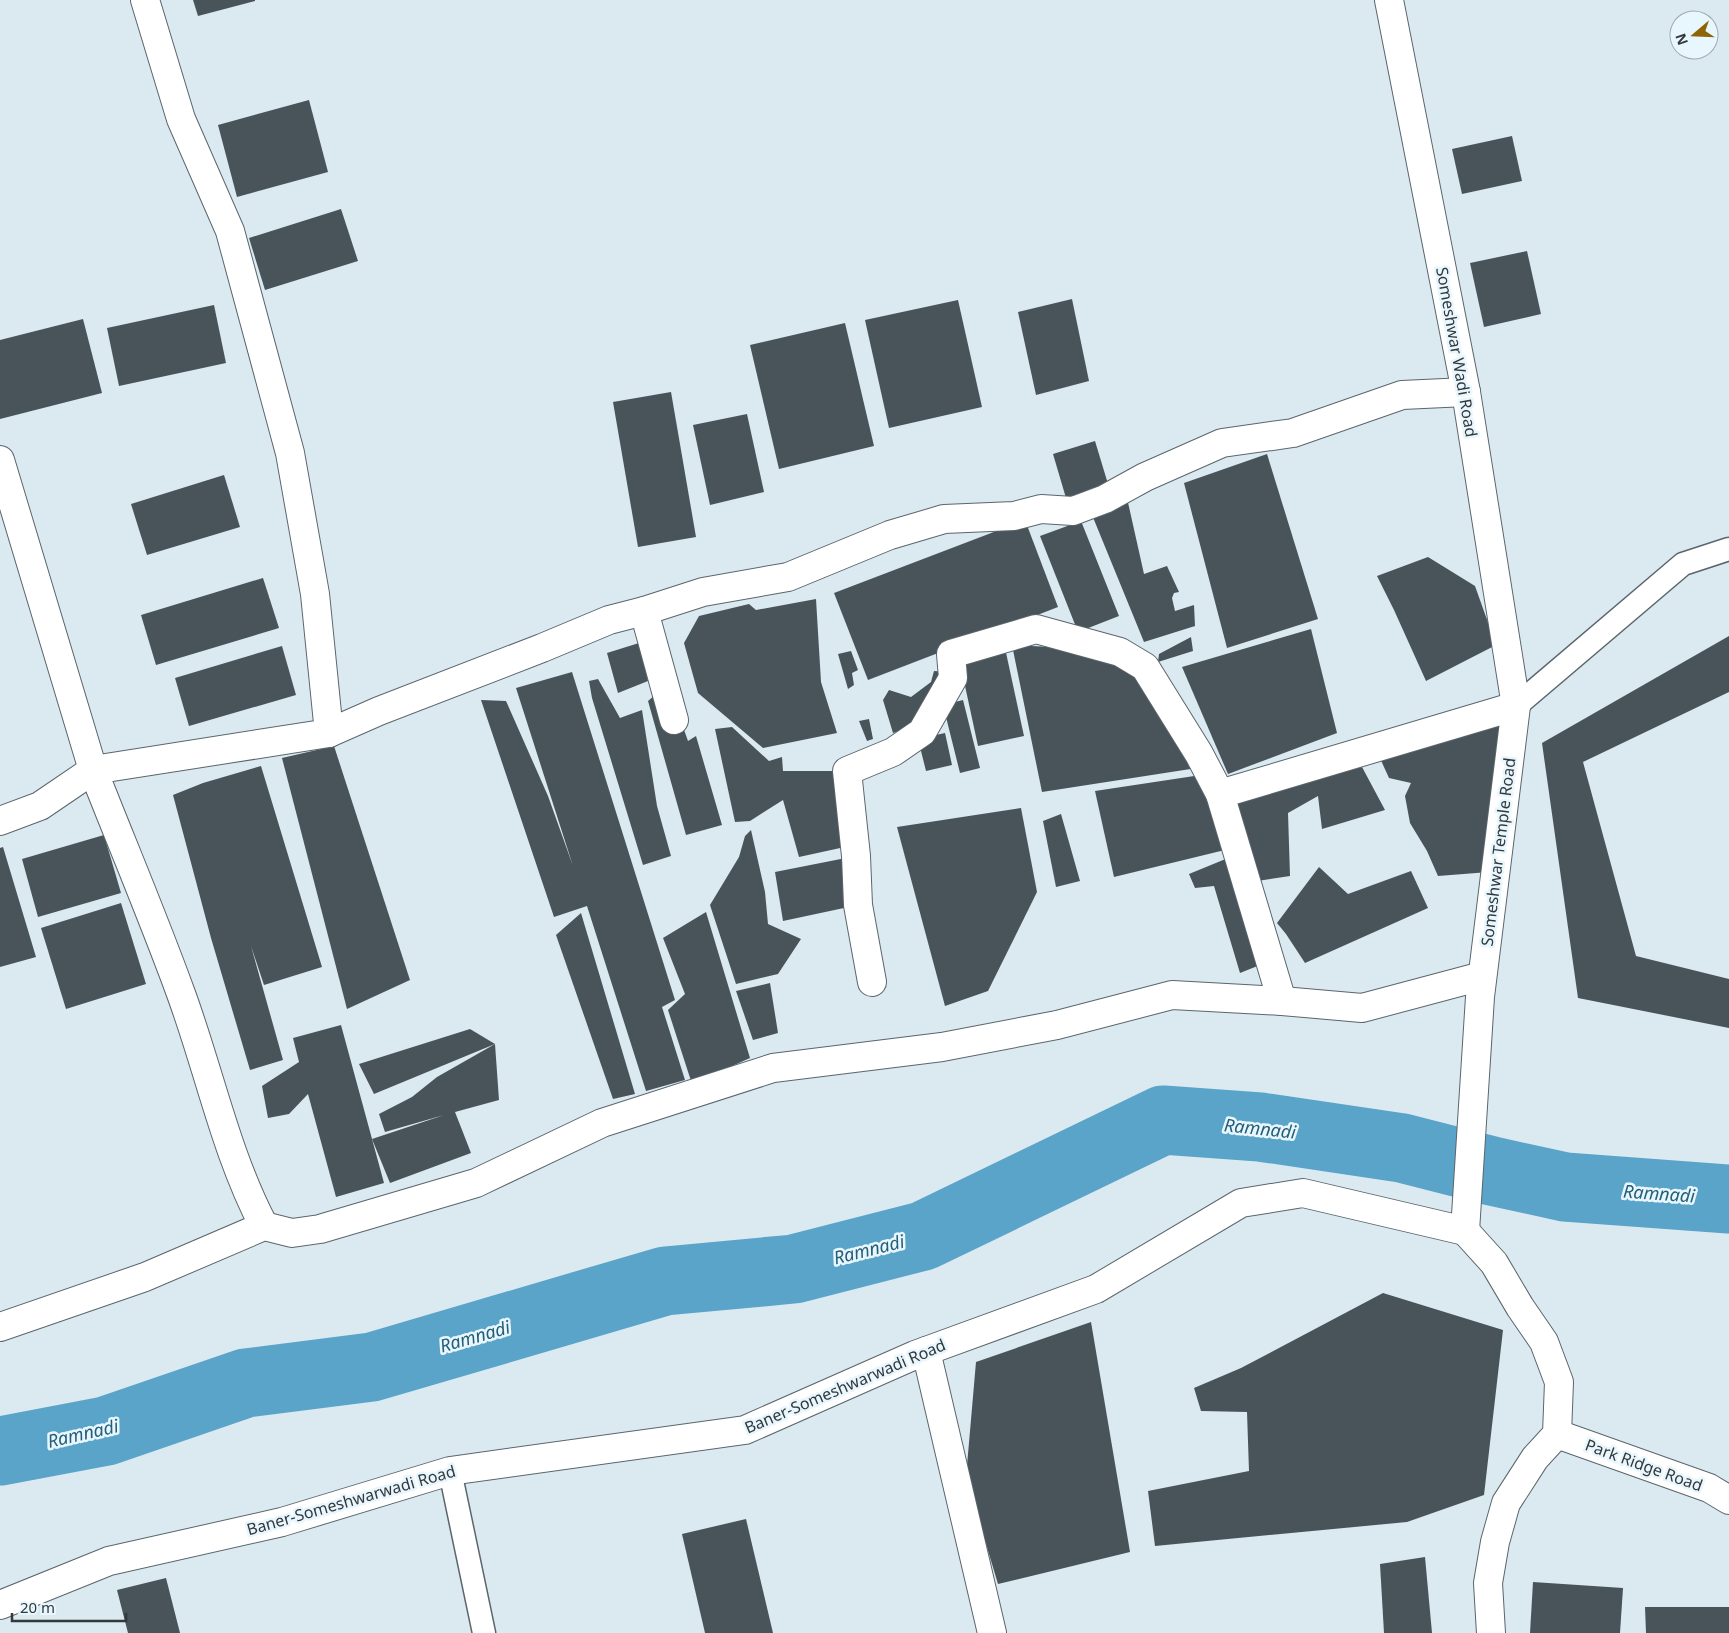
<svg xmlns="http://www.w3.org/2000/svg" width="1729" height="1633" font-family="'Noto Sans',sans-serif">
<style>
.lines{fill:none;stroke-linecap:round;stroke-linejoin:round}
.river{stroke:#59a4c8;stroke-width:69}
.building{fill:#48545a}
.lane-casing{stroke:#5a666c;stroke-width:25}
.street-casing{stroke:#5a666c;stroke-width:30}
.lane{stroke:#fff;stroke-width:22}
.street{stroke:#fff;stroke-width:28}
.labels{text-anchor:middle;stroke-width:5;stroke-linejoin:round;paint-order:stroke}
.street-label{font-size:16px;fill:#33383b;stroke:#e8f6fe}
.water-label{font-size:18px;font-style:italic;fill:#245e78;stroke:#e8f6fe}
</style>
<rect width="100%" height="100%" fill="#dbe9f1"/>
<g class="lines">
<polyline class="river" points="0,1451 106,1431 246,1383 372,1367 665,1281 794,1269 923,1236 1163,1120 1260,1127 1402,1148 1492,1171 1565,1187 1729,1199"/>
</g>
<g class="building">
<polygon points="193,0 255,0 255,1 198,16"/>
<polygon points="309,100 328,172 237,197 218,125"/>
<polygon points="1512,136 1522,181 1462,194 1452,149"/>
<polygon points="341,209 358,261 265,290 249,238"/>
<polygon points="1527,251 1541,314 1484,327 1470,263"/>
<polygon points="1072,299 1089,381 1036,395 1018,312"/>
<polygon points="958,300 982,407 889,428 865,320"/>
<polygon points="214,305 226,363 119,386 107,328"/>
<polygon points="83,319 102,393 0,419 0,340"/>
<polygon points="845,323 874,446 779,469 750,345"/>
<polygon points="671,392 696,537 638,547 613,402"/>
<polygon points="747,414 764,492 710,505 693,425"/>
<polygon points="1095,441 1108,484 1066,498 1053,454"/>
<polygon points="1267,454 1318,619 1227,648 1184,483"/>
<polygon points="224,475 240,527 147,555 131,504"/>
<polygon points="1127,498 1144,574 1167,566 1179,592 1174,593 1172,598 1175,611 1194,605 1195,626 1144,642 1090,510"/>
<polygon points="1025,520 1058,607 868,680 834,593"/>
<polygon points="1081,521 1119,616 1078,632 1040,536"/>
<polygon points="1428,557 1475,586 1496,645 1426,681 1394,610 1377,576"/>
<polygon points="263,578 279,628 156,665 141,615"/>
<polygon points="816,599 821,682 837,733 763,748 698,693 684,643 699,616 749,604 756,610"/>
<polygon points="1311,629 1337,733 1228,774 1182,667"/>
<polygon points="1729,636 1729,692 1583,762 1636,956 1729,979 1729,1028 1578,998 1542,743"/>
<polygon points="1191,637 1193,651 1158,662 1159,654"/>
<polygon points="639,643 648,681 618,693 607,653"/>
<polygon points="1012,645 1072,648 1130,670 1197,768 1042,792"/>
<polygon points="282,646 296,695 189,726 175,678"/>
<polygon points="1005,648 1024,736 978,746 959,658"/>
<polygon points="851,651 858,670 852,673 854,685 848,689 838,654"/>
<polygon points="934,671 948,672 918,725 893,733 883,700 889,690 911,697 931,682"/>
<polygon points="572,672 675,1000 662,1007 685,1080 646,1091 587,906 554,917 481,700 506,701 548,796 573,866 516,688"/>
<polygon points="598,679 620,718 642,710 657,806 671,856 643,865 592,698 589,681"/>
<polygon points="655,695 683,727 688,741 696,736 722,825 686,835 648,701"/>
<polygon points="963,700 980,768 960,773 943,705"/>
<polygon points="869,719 873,739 867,741 859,721"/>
<polygon points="1503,719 1489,872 1438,876 1427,851 1410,823 1405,796 1411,783 1389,778 1379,756"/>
<polygon points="732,727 769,761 782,757 783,771 847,771 854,845 799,857 783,800 750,821 735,822 715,729"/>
<polygon points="945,733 952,765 926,771 918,739"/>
<polygon points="334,746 410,980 347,1009 282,758"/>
<polygon points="261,766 322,967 264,985 251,946 283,1060 250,1070 211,938 173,795 203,783"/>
<polygon points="1362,767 1385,810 1322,829 1318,796 1288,813 1290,876 1251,882 1236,802"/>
<polygon points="1201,775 1229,849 1114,877 1095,791"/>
<polygon points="1021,808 1037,892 988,991 945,1006 897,827"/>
<polygon points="1061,814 1080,881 1056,887 1043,821"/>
<polygon points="751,830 765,892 768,924 801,939 778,974 736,984 710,905 739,857 745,836"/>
<polygon points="104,835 121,893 38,917 22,859"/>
<polygon points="3,847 36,957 0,967 0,848"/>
<polygon points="856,856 858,905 783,921 775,872"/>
<polygon points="1228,858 1265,963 1240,973 1214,886 1195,888 1189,874"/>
<polygon points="1319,867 1348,894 1411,871 1428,908 1305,963 1286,934 1277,923"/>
<polygon points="121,903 146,984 66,1009 41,928"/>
<polygon points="706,912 750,1058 692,1084 668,1010 685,994 663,938"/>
<polygon points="581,913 635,1094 613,1099 556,935"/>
<polygon points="770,983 778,1033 753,1040 736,991"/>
<polygon points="341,1025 384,1183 336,1197 308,1094 289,1114 268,1118 262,1086 299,1062 293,1038"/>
<polygon points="470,1029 495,1044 374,1094 359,1064"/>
<polygon points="495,1044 499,1100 455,1112 471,1153 390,1183 372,1139 444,1115 385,1132 379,1114 412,1097 437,1077"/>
<polygon points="1383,1293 1503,1330 1484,1495 1407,1522 1155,1546 1148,1491 1249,1471 1247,1412 1201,1411 1194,1388 1241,1368"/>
<polygon points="1091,1322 1130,1552 998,1584 966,1477 976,1362"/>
<polygon points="746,1519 773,1633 705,1633 682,1534"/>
<polygon points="1425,1557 1432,1633 1384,1633 1380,1564"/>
<polygon points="166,1578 180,1633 128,1633 117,1590"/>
<polygon points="1533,1582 1623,1588 1620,1633 1530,1633"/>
<polygon points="1645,1607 1729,1607 1729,1633 1646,1633"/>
</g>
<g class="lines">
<defs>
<g id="lane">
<polyline points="1516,706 1683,564 1729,549"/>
<polyline points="450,1471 484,1633"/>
</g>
<g id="street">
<path d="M145 0 181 119 230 231 290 453 315 594 329 733 93 770C122 844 153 917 180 991 209 1069 225 1152 264 1226"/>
<polyline points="1389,0 1466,392 1516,706 1480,997 1465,1231"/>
<polyline points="0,460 93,770 40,806 0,821"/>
<polyline points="644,611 674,720"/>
<polyline points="329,733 379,711 542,648 609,620 644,611 703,592 788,577 890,535 944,519 1014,516 1041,509 1073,511 1105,499 1145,477 1222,443 1293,433 1402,395 1466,392"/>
<polyline points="1220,794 1516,706"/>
<polyline points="872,982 858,905 856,856 847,771 893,752 922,732 953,678 951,654 1036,629 1120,652 1145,667 1199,754 1220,794 1282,1001"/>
<polyline points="1465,1231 1494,1263 1520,1307 1544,1342 1559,1382 1557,1434 1535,1458 1506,1503 1495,1542 1488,1583 1491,1633"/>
<polyline points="0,1327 145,1277 264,1226 292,1233 320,1229 476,1183 602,1123 773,1068 942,1047 1057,1025 1172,995 1282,1001 1362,1008 1482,976"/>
<polyline points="926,1351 992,1633"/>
<polyline points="1557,1434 1709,1488 1729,1500"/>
<polyline points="0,1605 109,1561 282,1522 450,1471 745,1430 915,1355 1096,1289 1241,1203 1303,1193 1465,1231"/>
</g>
</defs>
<use href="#lane" class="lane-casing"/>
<use href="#street" class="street-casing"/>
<use href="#lane" class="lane"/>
<use href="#street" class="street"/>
</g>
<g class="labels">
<g class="street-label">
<text transform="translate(1457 352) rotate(80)" y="6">Someshwar Wadi Road</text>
<text transform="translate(1498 852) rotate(-83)" y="6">Someshwar Temple Road</text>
<text transform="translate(845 1386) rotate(-23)" y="6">Baner-Someshwarwadi Road</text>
<text transform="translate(1644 1465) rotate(20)" y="6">Park Ridge Road</text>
<text transform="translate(351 1500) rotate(-16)" y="6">Baner-Someshwarwadi Road</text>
</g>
<g class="water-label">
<text transform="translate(1260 1129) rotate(6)" y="6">Ramnadi</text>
<text transform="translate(1659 1194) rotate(4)" y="6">Ramnadi</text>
<text transform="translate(869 1250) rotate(-14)" y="6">Ramnadi</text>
<text transform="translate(475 1337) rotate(-16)" y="6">Ramnadi</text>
<text transform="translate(83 1434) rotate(-13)" y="6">Ramnadi</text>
</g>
</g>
<g transform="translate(1694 35) rotate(251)"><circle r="24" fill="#e8f6fe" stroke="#a0aab0"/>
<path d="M0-4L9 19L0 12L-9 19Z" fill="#8d6508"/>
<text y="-8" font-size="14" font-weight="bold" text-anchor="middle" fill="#33383b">N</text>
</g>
<path d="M12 1613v8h114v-8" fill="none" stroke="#33383b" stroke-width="2.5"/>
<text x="20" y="1613" font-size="15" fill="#33383b" stroke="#e8f6fe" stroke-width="4" paint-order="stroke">20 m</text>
</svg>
